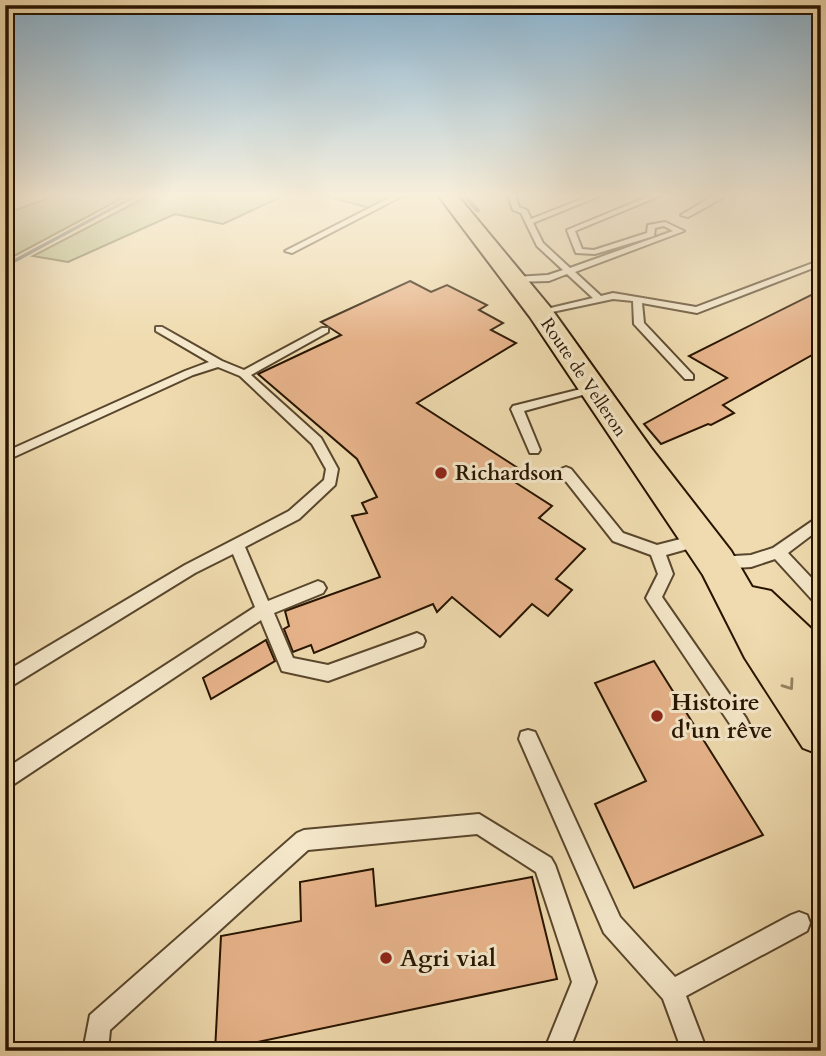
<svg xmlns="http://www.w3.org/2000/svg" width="826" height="1056" font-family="Cardo,serif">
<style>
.green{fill:#bbc089;stroke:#716a44;stroke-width:2}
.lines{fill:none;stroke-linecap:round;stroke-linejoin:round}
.stream{fill:#6f766e;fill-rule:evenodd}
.building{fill:#e8b48b;stroke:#271400;stroke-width:2}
.service-casing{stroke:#59462c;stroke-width:4}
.primary-casing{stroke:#271400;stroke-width:4}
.service{fill:#f5e8cb;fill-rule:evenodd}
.primary{fill:#efdbaf;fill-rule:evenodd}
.oneway{stroke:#958160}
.poi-dot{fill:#8f2418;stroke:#f5e8cb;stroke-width:2.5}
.labels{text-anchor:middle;stroke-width:6;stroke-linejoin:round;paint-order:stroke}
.far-street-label{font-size:18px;fill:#271400;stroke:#f5e8cb}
.poi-label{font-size:21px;font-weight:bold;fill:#271400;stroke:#f5e8cb;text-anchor:start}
.near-poi-label{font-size:24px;font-weight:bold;fill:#271400;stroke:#f5e8cb;text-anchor:start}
</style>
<rect width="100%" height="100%" fill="#efdbaf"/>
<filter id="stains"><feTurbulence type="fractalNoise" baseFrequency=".00286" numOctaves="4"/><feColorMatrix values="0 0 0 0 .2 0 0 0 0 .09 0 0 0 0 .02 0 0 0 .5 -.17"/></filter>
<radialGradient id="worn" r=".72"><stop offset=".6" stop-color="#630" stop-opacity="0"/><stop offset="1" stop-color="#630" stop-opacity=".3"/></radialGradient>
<g class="green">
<polygon points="57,195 128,195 12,257 5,253 5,214"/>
<polygon points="150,195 285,195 223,224 175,214 68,262 33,256"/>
<polygon points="320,195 393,195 370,208"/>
</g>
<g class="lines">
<g class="stream">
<polygon points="134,195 140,195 5,268 5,264"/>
<polygon points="461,195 466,195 480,210 480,212 476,212"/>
</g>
</g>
<g class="building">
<polygon points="410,281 431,292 447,285 487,305 479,310 503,323 491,330 516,343 417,403 521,470 510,479 552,506 539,518 585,549 556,579 572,590 548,616 532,604 500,637 452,597 437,612 433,604 314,653 311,645 293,652 284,629 289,626 285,611 380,577 352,516 367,513 362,503 377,497 357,459 258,374 341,335 321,322"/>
<polygon points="821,290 821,350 723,405 734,413 711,425 708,424 661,444 644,424 727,378 689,356"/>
<polygon points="266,640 275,661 211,699 203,678"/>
<polygon points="654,661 763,835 634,888 595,804 646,781 595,683"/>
<polygon points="373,869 376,906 532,877 557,979 215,1051 221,936 301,921 300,882"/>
</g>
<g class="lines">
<defs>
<g id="service">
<polygon points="395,195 404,195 292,253 285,251"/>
<polygon points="508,195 515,195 519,207 527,210 531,219 592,195 602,195 533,223 543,243 570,268 673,231 664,226 655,228 654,236 595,254 576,253 567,230 652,195 662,195 575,231 582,249 594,250 647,233 648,225 665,222 684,231 575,272 601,296 613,293 696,307 821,260 821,265 697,313 642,303 644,323 693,375 693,379 685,379 634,324 633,301 613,299 538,315 538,311 593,298 567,274 549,281 512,282 511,280 515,277 548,275 563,270 537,246 521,213 513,210"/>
<polygon points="715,195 724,197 688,217 681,215"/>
<polygon points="156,327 162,327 222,361 244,370 322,328 328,328 328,332 251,375 321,438 338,469 335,485 299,519 245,547 268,601 318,581 323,583 326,588 323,593 274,613 293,658 328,665 417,633 423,636 425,641 423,646 328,681 282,671 261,620 5,790 5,769 255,607 233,554 195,573 5,690 5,672 185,565 289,511 324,480 326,469 312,444 240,376 218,367 193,375 5,461 5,452 185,371 209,362 156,331"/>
<polygon points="593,386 599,389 597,391 524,411 540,450 538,453 530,453 511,409 513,406"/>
<polygon points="566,467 571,469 623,533 657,545 700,534 705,536 707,540 705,544 666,555 673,574 662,597 746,718 749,724 746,730 740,733 734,730 649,603 646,598 658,574 651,555 613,541 561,475 560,472 561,469"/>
<polygon points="821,515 821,528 788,553 821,588 821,606 816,604 775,559 751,567 718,569 713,567 711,563 713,559 718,557 751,555 773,548"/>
<polygon points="528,730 535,732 620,917 675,977 791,915 799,912 807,915 810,923 807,931 686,996 707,1051 682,1051 663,999 604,933 519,739 521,732"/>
<polygon points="479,814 551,858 555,865 596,982 569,1051 544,1051 572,982 536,872 477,834 308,850 110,1030 108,1051 83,1051 90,1015 297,833 304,830"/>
</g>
<polygon id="primary" points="438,195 457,195 550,307 651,448 731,551 752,587 771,591 821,638 821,755 803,748 745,658 703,575 530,317"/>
</defs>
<use href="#service" class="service-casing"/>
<use href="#primary" class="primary-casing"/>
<use href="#service" class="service"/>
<use href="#primary" class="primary"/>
</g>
<defs><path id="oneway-chevron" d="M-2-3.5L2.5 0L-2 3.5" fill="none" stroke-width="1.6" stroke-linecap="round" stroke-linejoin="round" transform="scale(1.75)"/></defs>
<use class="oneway" href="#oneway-chevron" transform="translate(789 685) rotate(55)"/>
<linearGradient id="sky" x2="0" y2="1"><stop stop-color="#8bb6d4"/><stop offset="0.57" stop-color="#f8efdb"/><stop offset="1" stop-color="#f8efdb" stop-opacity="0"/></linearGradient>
<rect width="826" height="343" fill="url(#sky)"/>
<g class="poi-dot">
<circle cx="441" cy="473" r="7"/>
<circle cx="657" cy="716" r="7"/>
<circle cx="386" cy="958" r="7"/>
</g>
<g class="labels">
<g class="far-street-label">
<text transform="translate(584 377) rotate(56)" y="6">Route de Velleron</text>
</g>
<g class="poi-label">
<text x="455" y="480">Richardson</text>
</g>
<g class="near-poi-label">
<text x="671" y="710">Histoire<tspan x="671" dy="28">d'un rêve</tspan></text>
<text x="400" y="966">Agri vial</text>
</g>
</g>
<rect width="826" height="1056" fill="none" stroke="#efdbaf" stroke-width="28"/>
<rect x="7" y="7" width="812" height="1042" fill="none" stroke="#271400" stroke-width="3.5"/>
<rect x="14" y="14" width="798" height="1028" fill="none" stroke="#271400" stroke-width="2"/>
<rect width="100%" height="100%" filter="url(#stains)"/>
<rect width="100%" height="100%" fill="url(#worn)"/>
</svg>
